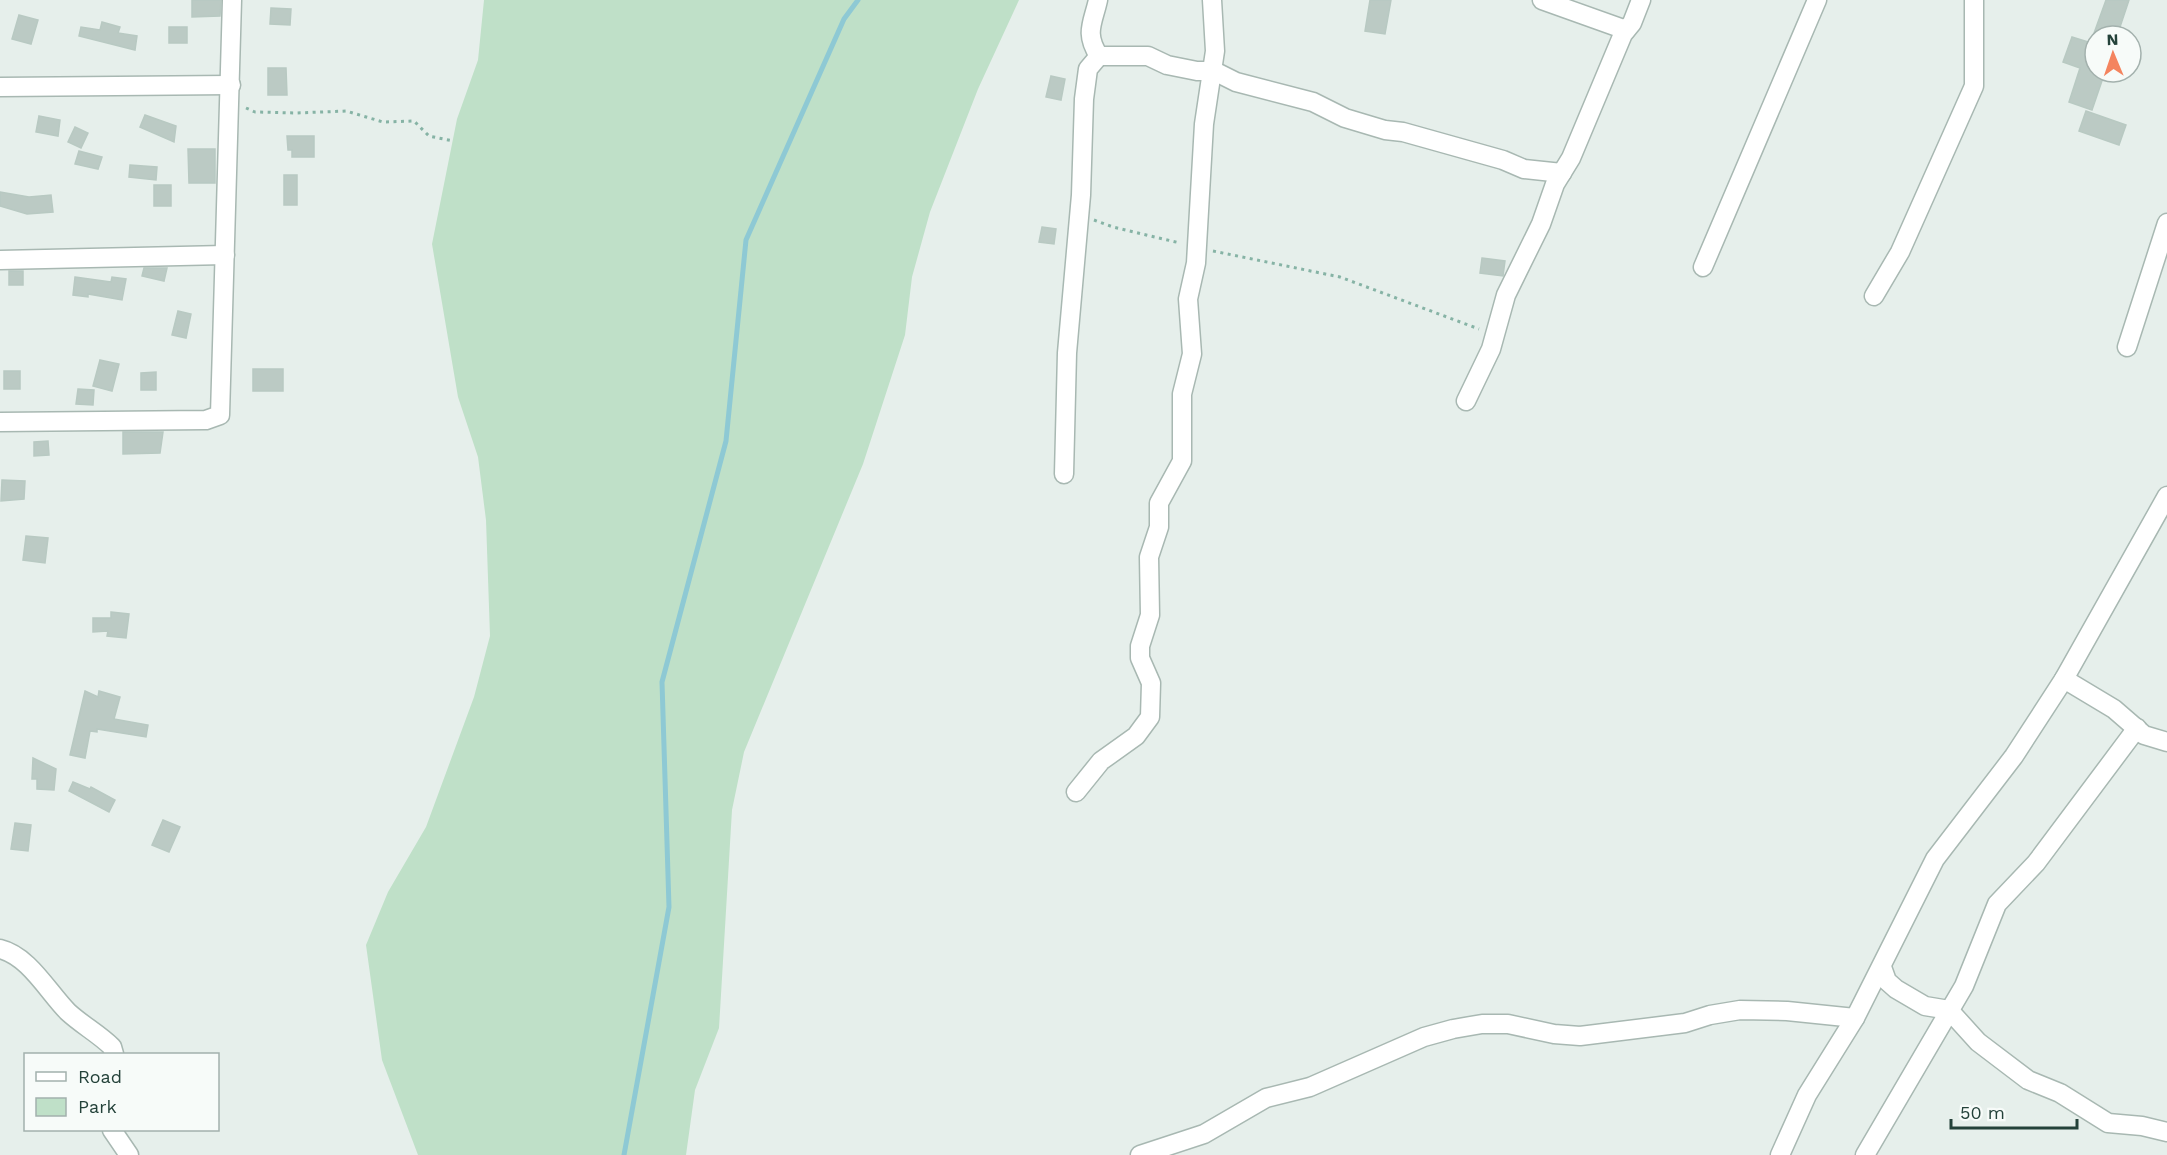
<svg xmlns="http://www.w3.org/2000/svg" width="2167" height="1155" font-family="'Work Sans',sans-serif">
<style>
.green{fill:#bfe0c8}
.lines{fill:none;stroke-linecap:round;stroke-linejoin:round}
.stream{stroke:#8ec9d4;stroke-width:5}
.building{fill:#bbcac4;stroke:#b8c9c2;stroke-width:1.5}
.street-casing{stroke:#a8b8b2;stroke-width:21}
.path{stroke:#86b3a5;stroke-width:3;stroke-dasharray:3 4.5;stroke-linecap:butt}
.street{stroke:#fff;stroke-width:18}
</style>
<rect width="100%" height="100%" fill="#e6efeb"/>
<polygon class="green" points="484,0 1019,0 978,89 930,212 912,277 905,335 863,464 744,752 732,810 719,1028 695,1090 686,1155 418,1155 382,1060 366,945 388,892 426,827 474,697 490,636 486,520 478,457 458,397 432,244 457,119 478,60"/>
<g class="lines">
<polyline class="stream" points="624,1155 669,907 662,682 726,441 746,240 844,19 858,0"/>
</g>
<g class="building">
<polygon points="192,0 221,0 220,16 192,17"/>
<polygon points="1370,0 1391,0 1385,34 1365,31"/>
<polygon points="2106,0 2129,0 2117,36 2093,36"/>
<polygon points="271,8 291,9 290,25 270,24"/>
<polygon points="19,15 38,20 31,44 12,39"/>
<polygon points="102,22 120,27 118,33 137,36 135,50 79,36 81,27 100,30"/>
<rect x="169" y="27" width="18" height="16"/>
<polygon points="2072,37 2095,44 2095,72 2105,72 2092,110 2069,102 2080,68 2063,62"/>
<polygon points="268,68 286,68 287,95 268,95"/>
<polygon points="1051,76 1065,79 1061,100 1046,97"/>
<polygon points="2086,111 2126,125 2119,145 2079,131"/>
<polygon points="145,115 176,126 174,142 140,127"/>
<polygon points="39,116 60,120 58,136 36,132"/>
<polygon points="75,127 88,133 81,148 68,142"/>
<polygon points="287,136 314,136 314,157 292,157 292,150 288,150"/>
<polygon points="188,149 215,149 215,183 189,183"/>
<polygon points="79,151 102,157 98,169 75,164"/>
<polygon points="130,165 157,167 156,180 129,177"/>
<rect x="284" y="175" width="13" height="30"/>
<rect x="154" y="185" width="17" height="21"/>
<polygon points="0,192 29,197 51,195 53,212 27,214 0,206"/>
<polygon points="1042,227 1056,229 1054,244 1039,242"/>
<polygon points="1482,258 1505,261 1503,276 1480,273"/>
<polygon points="144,268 167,268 164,281 142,276"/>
<rect x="9" y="271" width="14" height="14"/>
<polygon points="75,277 111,282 112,277 126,279 122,300 88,294 88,297 73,295"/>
<polygon points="178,311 191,314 186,338 172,335"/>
<polygon points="100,360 119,364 112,391 93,386"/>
<rect x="253" y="369" width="30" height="22"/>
<rect x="4" y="371" width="16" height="18"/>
<polygon points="156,372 156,390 141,390 141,373"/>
<polygon points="78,389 94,390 93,405 76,404"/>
<polygon points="123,432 163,432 160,453 123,454"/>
<polygon points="48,441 49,455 34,456 34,442"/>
<polygon points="2,480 25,481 24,499 1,501"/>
<polygon points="26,536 48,538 45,563 23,560"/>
<polygon points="111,612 129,614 126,638 107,636 108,631 93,632 93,618 111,618"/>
<polygon points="85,691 98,697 99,691 120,697 114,719 148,725 146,737 97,729 97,732 90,731 85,758 70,755"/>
<polygon points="33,758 56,769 54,790 37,789 37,779 32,779"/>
<polygon points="73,782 90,789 91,787 115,800 109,812 69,791"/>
<polygon points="163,820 180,827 169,852 152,845"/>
<polygon points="15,823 31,825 28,851 11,849"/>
</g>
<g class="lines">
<defs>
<g id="street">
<path d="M1098 0C1093 23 1084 33 1099 56H1148L1167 65 1197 71H1214L1236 82 1313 102 1345 118 1385 130 1403 132 1503 160 1524 169 1562 173"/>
<polyline points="1542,0 1626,30"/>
<polyline points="0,87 231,85"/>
<polyline points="0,260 225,255"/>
<polyline points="1703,267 1817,0"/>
<polyline points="1874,296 1900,252 1974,86 1974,0"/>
<polyline points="2127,347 2167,223"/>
<polyline points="1466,401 1491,349 1506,295 1541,224 1555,184 1571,158 1623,34 1632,23 1641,0"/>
<polyline points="0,422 206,420 220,415 232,0"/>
<polyline points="1064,474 1067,353 1081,195 1084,99 1088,69 1099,56"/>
<polyline points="2064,679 2114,709 2144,735 2167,742"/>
<polyline points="1076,792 1101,761 1136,736 1150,717 1151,683 1140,658 1140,646 1150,615 1149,557 1159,527 1159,503 1182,461 1182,394 1192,354 1188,299 1196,263 1204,124 1215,51 1212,0"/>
<path d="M0 949C29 956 48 992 68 1012 82 1025 99 1034 112 1047L114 1054"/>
<polyline points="1882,967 1887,981 1896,989 1925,1006 1949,1010 1978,1042 2028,1080 2060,1093 2108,1123 2142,1126 2167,1132"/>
<polyline points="112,1130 129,1155"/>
<polyline points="1140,1155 1204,1134 1266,1098 1310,1087 1424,1037 1453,1029 1482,1024 1508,1024 1554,1034 1580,1036 1685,1023 1710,1015 1740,1010 1787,1011 1855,1018"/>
<polyline points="1780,1155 1807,1095 1855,1018 1935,859 2014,756 2064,679 2167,496"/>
<polyline points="1865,1155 1964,986 1997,904 2036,863 2137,728"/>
</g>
</defs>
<use href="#street" class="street-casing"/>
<g class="path">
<polyline points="246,108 255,112 297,113 346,111 383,122 414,121 429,136 453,141"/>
<polyline points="1094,220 1113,227 1180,243"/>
<polyline points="1213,251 1340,277 1479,329"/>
</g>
<use href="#street" class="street"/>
</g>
<rect x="24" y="1053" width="195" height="78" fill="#f7fbf9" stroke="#a3b1ad" stroke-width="1.5"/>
<rect x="36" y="1072" width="30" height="9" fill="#ffffff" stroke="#a3b1ad" stroke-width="1.5"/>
<text x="78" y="1083" font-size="18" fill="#24423a">Road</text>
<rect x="36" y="1098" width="30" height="18" fill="#bfe0c8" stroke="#a3b1ad" stroke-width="1.5"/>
<text x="78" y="1113" font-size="18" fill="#24423a">Park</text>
<g transform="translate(2113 54) rotate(358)"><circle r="28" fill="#f7fbf9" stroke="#a3b1ad" stroke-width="1.5"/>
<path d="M0-4.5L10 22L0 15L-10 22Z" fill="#f4845f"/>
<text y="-9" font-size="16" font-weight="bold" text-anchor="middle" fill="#24423a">N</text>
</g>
<path d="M1951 1119v9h126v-9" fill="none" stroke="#24423a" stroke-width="3"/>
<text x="1960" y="1119" font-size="18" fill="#24423a" stroke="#f7fbf9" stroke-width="4.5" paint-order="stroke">50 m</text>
</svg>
